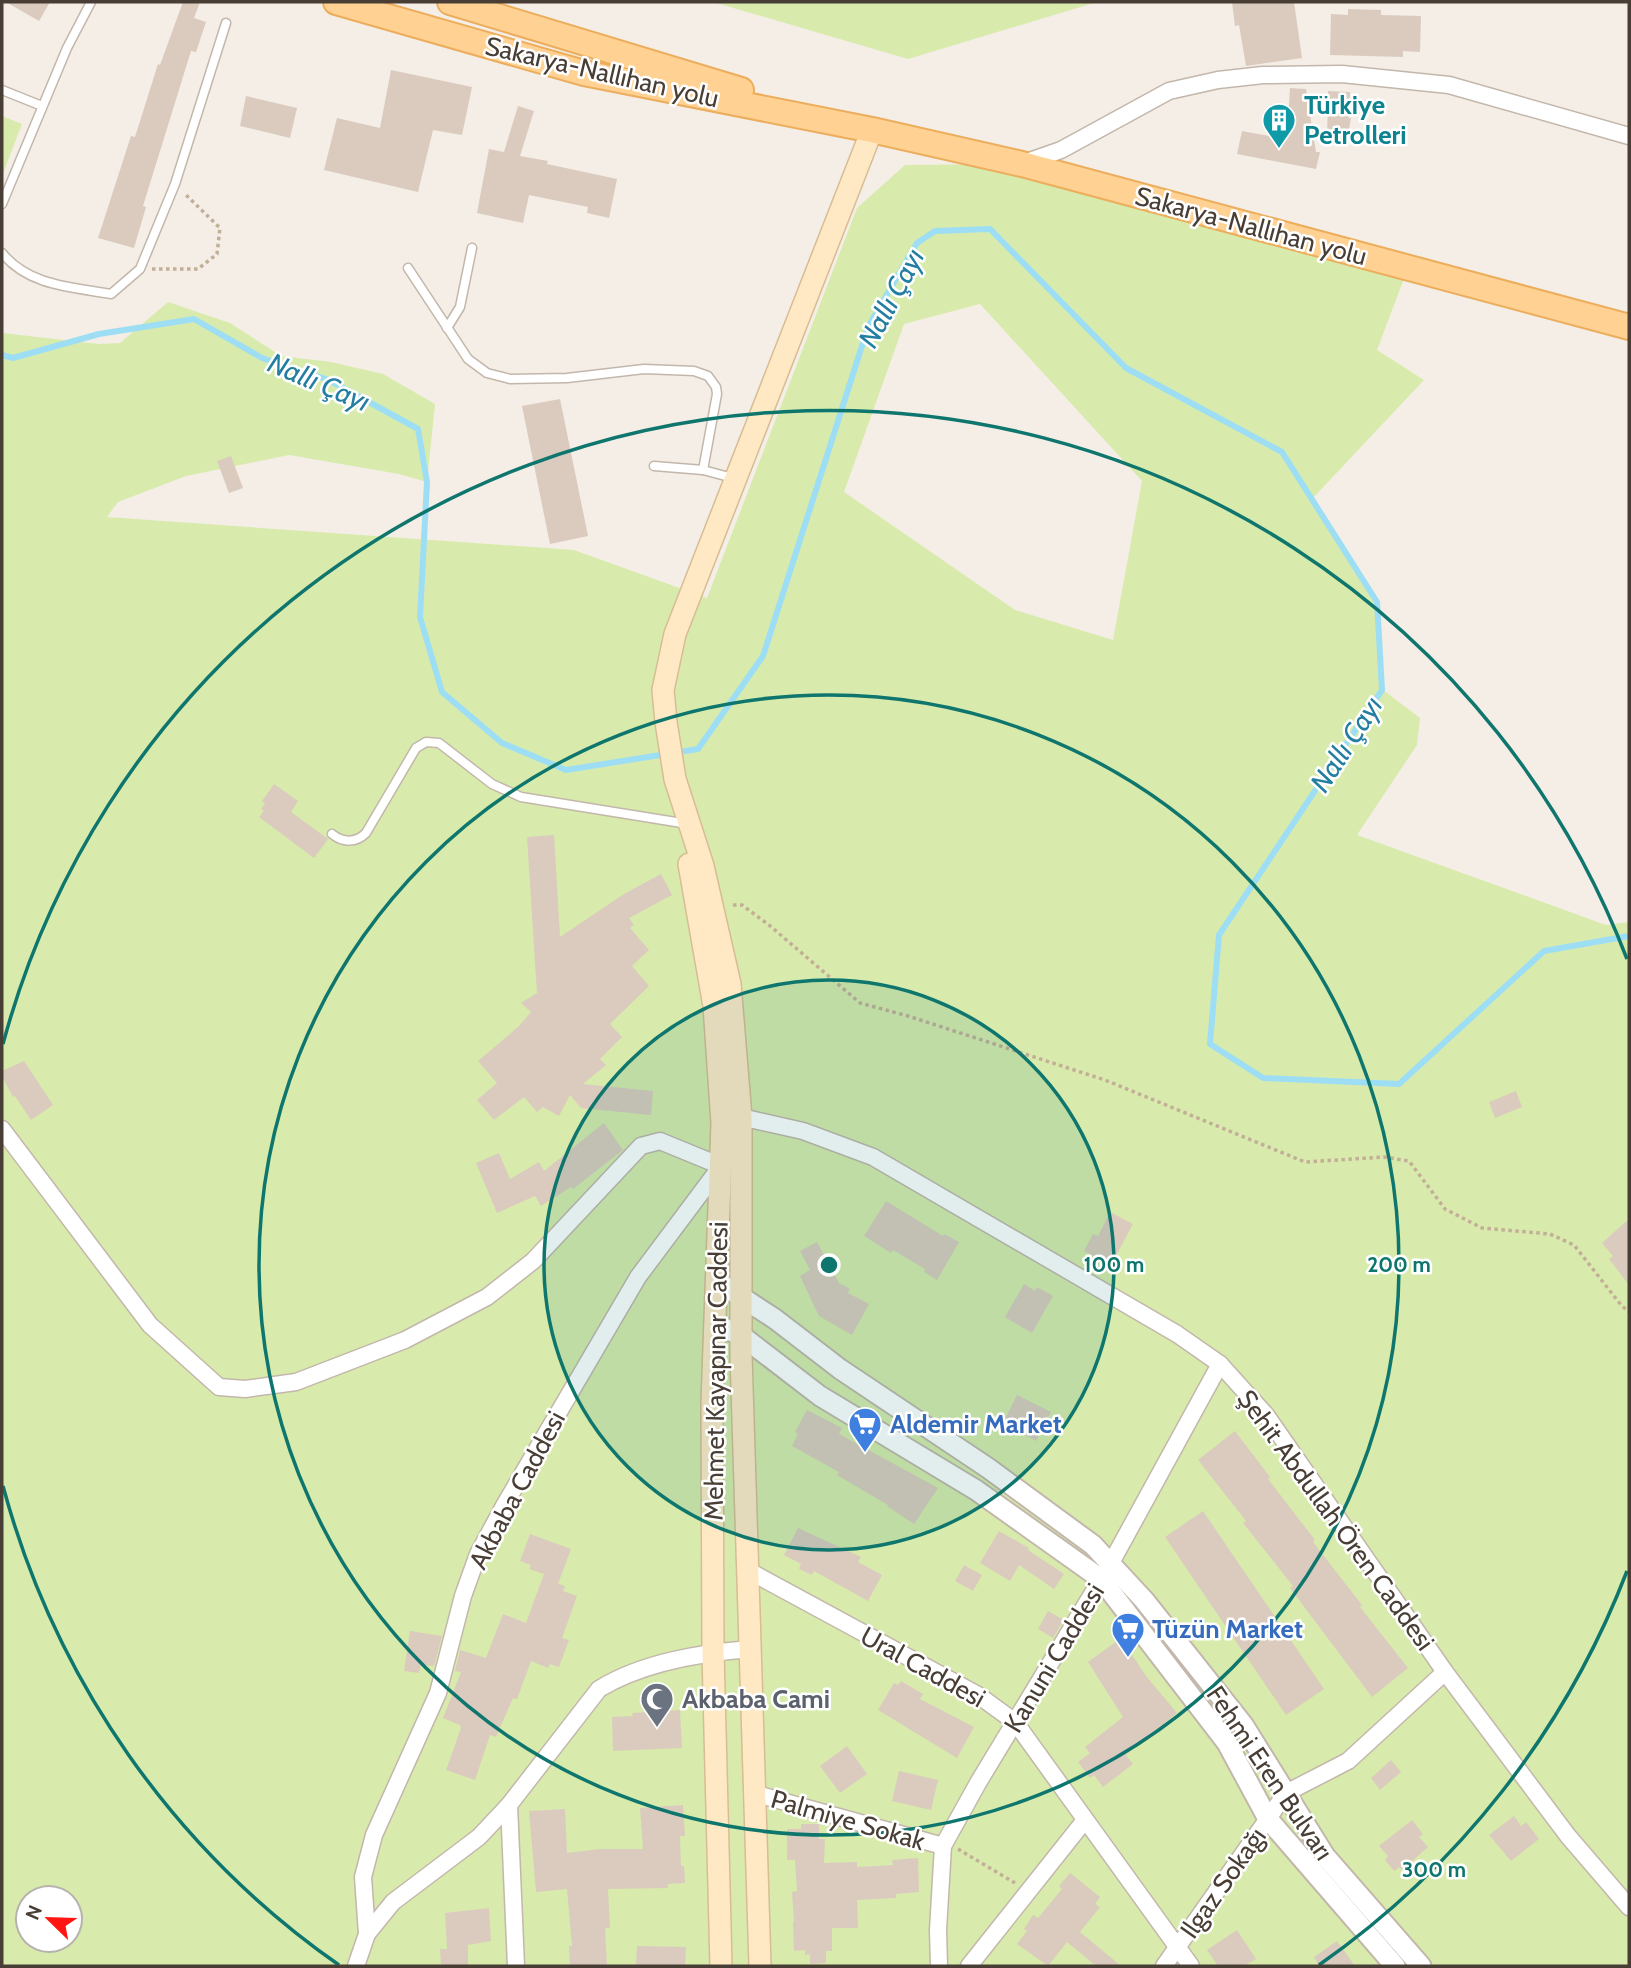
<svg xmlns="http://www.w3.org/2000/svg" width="1631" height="1968" font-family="Cabin,sans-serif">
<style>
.green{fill:#d8ebac;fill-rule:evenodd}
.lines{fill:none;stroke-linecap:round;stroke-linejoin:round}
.stream{stroke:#9edef5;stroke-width:6}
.building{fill:#dacbbe}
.service-casing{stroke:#c3b7ab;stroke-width:11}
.minor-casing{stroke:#c3b7ab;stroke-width:19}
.tertiary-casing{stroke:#c3b7ab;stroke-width:23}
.secondary-casing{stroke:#d8bc93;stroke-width:24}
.primary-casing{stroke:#ecad5c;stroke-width:28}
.path{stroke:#c3ae98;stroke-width:3.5;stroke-dasharray:3.5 3.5;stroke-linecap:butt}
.service{stroke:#fff;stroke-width:8}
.minor{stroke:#fff;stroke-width:16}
.tertiary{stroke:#fff;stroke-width:19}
.secondary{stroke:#ffe9c5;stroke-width:21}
.primary{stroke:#ffd294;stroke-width:24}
.ring{fill:none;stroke:#0f766e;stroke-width:3.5}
.labels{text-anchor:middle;stroke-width:5;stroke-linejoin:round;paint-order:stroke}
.street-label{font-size:26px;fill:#483e35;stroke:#fff}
.culture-label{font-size:26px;font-weight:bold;fill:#0d838f;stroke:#fff;text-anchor:start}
.shop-label{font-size:26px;font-weight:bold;fill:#366cbe;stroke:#fff;text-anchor:start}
.worship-label{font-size:26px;font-weight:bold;fill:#5b616d;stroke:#fff;text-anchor:start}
.water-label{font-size:28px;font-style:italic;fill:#237ea2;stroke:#fff}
.centre{fill:#0f766e;stroke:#fff;stroke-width:3.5}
.ring-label{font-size:21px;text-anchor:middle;font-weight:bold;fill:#0f766e;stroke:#fff;stroke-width:5;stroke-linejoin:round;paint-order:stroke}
</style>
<rect width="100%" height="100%" fill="#f4eee6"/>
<g class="green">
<polygon points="713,2 1097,2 908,59"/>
<polygon points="2,116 22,124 2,176"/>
<path d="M1022 164 1408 268 1377 350 1424 380 1312 499 1377 608 1383 690 1420 718 1417 745 1357 835 1606 925 1629 922V1966H2V333L99 344 120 343 168 302 230 323 281 356 331 362 383 374 435 404 427 482 399 474 289 455 186 476 118 502 107 517 574 550 707 598 857 208 905 165ZM980 304 1142 481 1113 640 1015 610 844 492 904 324ZM28 1898H70V1940H28Z"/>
</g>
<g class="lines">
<polyline class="stream" points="2,355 13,358 99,334 194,319 262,358 329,380 418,429 427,482 420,617 442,692 502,743 566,770 698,749 763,656 868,327 917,243 935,231 990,229 1126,368 1282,452 1377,602 1382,690 1219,935 1210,1044 1263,1078 1399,1084 1544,951 1629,936"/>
</g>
<g class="building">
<polygon points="6,2 50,2 39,21"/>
<polygon points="183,2 200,2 194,18 206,22 196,52 191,51 143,206 146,207 134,248 98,238 131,136 135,137 158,64 160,65"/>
<polygon points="1232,2 1294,2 1302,58 1246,66 1239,25 1235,26"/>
<polygon points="1348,9 1381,10 1381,15 1421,16 1420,52 1403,51 1403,57 1330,55 1331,14 1348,15"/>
<polygon points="391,70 472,87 462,135 433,130 418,192 324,170 337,118 380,128"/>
<polygon points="1290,88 1306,89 1316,152 1320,152 1316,169 1237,154 1242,131 1281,138 1286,105 1289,106"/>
<polygon points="1328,91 1350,92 1349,118 1351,118 1346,146 1327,143"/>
<polygon points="246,96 297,108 290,138 240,126"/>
<polygon points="518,106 534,111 520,156 548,161 547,164 617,179 609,218 587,213 588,207 529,195 523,223 477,213 489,149 504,152"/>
<polygon points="560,399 588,536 550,544 522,406"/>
<polygon points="231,456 243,488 229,493 217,461"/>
<polygon points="274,784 298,801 291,812 328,839 314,858 259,817 264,811 261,809 265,803 262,801"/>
<polygon points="554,835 560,937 624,894 661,874 672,895 629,918 634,925 630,928 649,950 632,966 649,986 610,1024 622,1037 600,1059 606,1065 583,1084 653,1091 651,1115 581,1108 570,1095 559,1116 543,1107 537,1112 524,1097 494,1120 477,1100 497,1083 478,1061 519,1026 531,1012 521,1003 537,993 527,837"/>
<polygon points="24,1061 53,1105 31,1120 15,1096 13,1097 2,1076 2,1071"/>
<polygon points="1516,1091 1522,1107 1495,1118 1489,1102"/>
<polygon points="604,1123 623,1150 573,1189 571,1187 541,1206 535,1196 497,1213 476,1163 499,1153 510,1179 539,1162 544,1171"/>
<polygon points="886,1201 943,1236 944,1234 959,1242 937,1280 924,1272 925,1269 893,1250 891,1253 864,1236"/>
<polygon points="1110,1212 1133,1224 1111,1265 1084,1251 1093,1234 1098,1236"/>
<polygon points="1629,1219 1629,1285 1609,1259 1613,1256 1602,1243"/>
<polygon points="817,1242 839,1283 850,1289 848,1293 869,1304 852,1335 819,1316 800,1276 810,1270 800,1251"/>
<polygon points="1024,1284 1035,1291 1037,1287 1053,1296 1032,1333 1005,1317"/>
<polygon points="1017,1395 1051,1412 1036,1441 1011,1428 1012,1426 1004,1421"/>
<polygon points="807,1410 842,1428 839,1434 938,1488 914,1524 887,1506 888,1505 837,1475 839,1472 792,1446 798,1434 795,1432"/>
<polygon points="1235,1431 1270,1477 1268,1479 1315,1540 1313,1542 1362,1605 1360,1607 1408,1668 1372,1697 1290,1588 1293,1586 1243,1523 1246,1521 1198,1460"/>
<polygon points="1203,1511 1324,1689 1286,1715 1165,1537"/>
<polygon points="798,1528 861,1557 858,1562 882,1575 868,1601 814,1571 812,1575 799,1569 801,1564 784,1555"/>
<polygon points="999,1531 1029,1548 1028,1550 1064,1574 1054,1589 1019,1565 1010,1581 980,1563"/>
<polygon points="530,1534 571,1549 558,1584 565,1586 563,1591 577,1596 562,1638 569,1640 559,1667 550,1664 548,1668 531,1661 517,1699 513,1698 496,1737 490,1735 475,1780 446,1770 461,1728 460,1725 443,1718 461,1672 455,1671 460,1650 486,1658 503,1614 526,1623 544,1574 529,1569 531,1565 520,1561"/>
<polygon points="964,1565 982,1575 973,1591 955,1581"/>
<polygon points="1048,1611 1064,1620 1053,1638 1038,1629"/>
<polygon points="410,1631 442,1636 434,1666 421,1665 419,1673 404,1671"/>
<polygon points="1121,1638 1146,1676 1177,1713 1126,1755 1133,1764 1103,1787 1094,1775 1090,1778 1078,1762 1090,1753 1085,1747 1123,1717 1088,1662"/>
<polygon points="901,1681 923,1694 920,1699 974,1727 957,1758 878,1710 894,1683 898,1685"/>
<polygon points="680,1710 682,1748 613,1751 612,1717 633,1716 632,1713"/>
<polygon points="847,1746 867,1774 840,1793 820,1766"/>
<polygon points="1391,1760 1401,1772 1380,1790 1371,1778"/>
<polygon points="899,1771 938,1780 931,1810 892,1801"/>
<polygon points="683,1805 685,1836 680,1836 681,1866 684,1866 685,1883 668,1884 668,1888 608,1889 610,1928 605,1928 607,1966 570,1966 569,1946 572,1946 567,1889 536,1892 529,1811 565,1809 567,1853 599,1849 643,1849 640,1808"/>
<polygon points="1514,1816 1521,1826 1526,1822 1539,1839 1511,1861 1489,1835"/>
<polygon points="1412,1820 1423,1834 1419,1837 1428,1847 1402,1870 1400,1867 1394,1871 1385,1860 1388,1856 1379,1846"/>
<polygon points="801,1824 819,1824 819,1839 825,1839 824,1863 857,1862 857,1867 893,1865 892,1860 918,1858 919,1892 896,1894 896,1898 857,1900 858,1928 832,1928 832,1951 826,1951 826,1963 810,1964 810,1954 805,1955 805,1950 794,1951 793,1922 794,1921 792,1892 797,1891 795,1860 787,1860 787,1829 801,1829"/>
<polygon points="1070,1873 1100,1897 1095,1904 1100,1907 1080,1932 1121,1966 1096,1966 1067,1942 1048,1966 1017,1944 1027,1931 1024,1929 1033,1915 1038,1918 1062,1889 1059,1886"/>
<polygon points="489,1908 491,1941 468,1945 468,1966 443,1966 441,1964 440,1949 447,1949 445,1913"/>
<polygon points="1237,1930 1256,1959 1244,1966 1218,1966 1207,1950"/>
<polygon points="1337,1941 1355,1966 1319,1966 1314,1957"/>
<polygon points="637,1946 686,1947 685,1966 636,1966"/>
</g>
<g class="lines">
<defs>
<g id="service">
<polyline points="2,90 42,106"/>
<polyline points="2,204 67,48 91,2"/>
<path d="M2 253C29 286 71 287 111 294L140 269 175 184 226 23"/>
<polyline points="408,268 468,359 487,373 510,379 567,378 644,369 694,371 708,376 716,387 717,394 703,470"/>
<polyline points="447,328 460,307 472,248"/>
<polyline points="654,466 703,470 733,478"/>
<path d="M332 834C343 843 356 843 366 833L416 748 426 742 439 743 492 784 521 797 682 823"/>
</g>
<g id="minor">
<polyline points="1024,163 1061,150 1169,91 1218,80 1263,75 1342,74 1449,85 1629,136"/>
<polyline points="741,1117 803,1131 873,1157 1177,1334 1220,1364 1266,1415 1445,1672 1568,1836 1629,1907"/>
<polyline points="2,1129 150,1325 219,1387 245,1389 296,1382 405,1340 487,1297 533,1261 641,1146 660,1141 721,1166 638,1277 505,1504 478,1554 463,1596 438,1693 374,1835 363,1877 367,1934 356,1966"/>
<polyline points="749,1571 978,1695 1015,1722 1191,1966"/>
<polyline points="753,1793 943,1846"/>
<polyline points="509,1805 516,1966"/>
<path d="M367 1934 393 1902 479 1837 509 1805 599 1689C643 1662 700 1653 750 1649"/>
<polyline points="939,1966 938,1930 943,1846 978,1783 1111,1563 1220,1364"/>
<polyline points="969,1966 1085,1820"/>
<polyline points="1164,1966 1286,1793 1348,1761 1445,1672"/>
</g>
<g id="tertiary">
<polyline points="717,1281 775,1319 840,1369 988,1468 1093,1545 1144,1600 1244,1726 1325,1856 1421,1966"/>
<polyline points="715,1324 742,1336 820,1396 976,1490 1101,1579 1227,1743 1268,1819 1395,1966"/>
</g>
<g id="secondary">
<polyline points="689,864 714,1006 722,1123 712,1403 713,1652 721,1966"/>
<polyline points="760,1966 741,1355 741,1117 730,984 703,866 675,779 666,722 663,690 675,634 872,130"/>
</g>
<g id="primary">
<polyline points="336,2 584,73 872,130 1022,164 1629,327"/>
<polyline points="450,2 741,90"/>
</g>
</defs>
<use href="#service" class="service-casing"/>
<use href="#minor" class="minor-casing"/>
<use href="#tertiary" class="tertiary-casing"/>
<use href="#secondary" class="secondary-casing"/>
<use href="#primary" class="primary-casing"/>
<g class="path">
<polyline points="152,269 198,269 217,254 220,228 185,194"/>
<polyline points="733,905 742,905 769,925 860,1003 908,1016 1105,1080 1305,1162 1384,1157 1409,1161 1445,1209 1482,1228 1550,1234 1574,1245 1621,1305 1629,1312"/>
<polyline points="958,1849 1015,1883"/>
</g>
<use href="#service" class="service"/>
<use href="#minor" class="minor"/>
<use href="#tertiary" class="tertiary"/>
<use href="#secondary" class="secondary"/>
<use href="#primary" class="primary"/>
</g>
<circle cx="829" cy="1265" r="285" fill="#0f766e" fill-opacity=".12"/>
<g class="ring">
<circle cx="829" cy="1265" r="285"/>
<circle cx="829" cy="1265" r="570"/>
<path d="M1627 1571A855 855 0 0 1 1319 1965M339 1965A855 855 0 0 1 3 1486M3 1044A855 855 0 0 1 1627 959"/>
</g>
<defs>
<symbol id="building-pin" viewBox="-11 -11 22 30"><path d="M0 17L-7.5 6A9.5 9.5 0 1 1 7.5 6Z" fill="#0f9aa8" stroke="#fff"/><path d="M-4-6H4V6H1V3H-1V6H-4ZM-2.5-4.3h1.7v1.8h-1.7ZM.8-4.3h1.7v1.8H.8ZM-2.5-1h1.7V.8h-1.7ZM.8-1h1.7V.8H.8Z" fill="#fff"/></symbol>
<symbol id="supermarket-pin" viewBox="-11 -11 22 30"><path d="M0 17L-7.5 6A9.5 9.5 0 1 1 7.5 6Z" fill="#3f7fe0" stroke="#fff"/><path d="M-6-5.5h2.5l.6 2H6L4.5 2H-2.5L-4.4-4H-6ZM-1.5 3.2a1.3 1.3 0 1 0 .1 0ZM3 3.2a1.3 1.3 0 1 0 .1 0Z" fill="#fff"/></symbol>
<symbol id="mosque-pin" viewBox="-11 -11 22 30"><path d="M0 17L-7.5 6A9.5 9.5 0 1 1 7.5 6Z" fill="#6b7280" stroke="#fff"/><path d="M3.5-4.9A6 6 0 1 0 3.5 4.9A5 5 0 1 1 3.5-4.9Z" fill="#fff"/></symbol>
</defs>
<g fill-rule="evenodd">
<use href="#building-pin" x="1260" y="101" width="38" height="52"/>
<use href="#supermarket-pin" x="846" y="1405" width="38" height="52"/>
<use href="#supermarket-pin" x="1109" y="1610" width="38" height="52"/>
<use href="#mosque-pin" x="638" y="1680" width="38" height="52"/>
</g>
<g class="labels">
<g class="street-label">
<text transform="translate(602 72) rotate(13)" y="9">Sakarya-Nallıhan yolu</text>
<text transform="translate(1251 226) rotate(15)" y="9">Sakarya-Nallıhan yolu</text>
<text transform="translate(716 1371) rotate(-89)" y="9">Mehmet Kayapınar Caddesi</text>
<text transform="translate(517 1490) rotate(-62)" y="9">Akbaba Caddesi</text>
<text transform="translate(1336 1520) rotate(54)" y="9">Şehit Abdullah Ören Caddesi</text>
<text transform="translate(1054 1658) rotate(-59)" y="9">Kanuni Caddesi</text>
<text transform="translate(923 1667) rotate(29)" y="9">Ural Caddesi</text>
<text transform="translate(1270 1773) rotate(56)" y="9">Fehmi Eren Bulvarı</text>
<text transform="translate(848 1820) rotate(16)" y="9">Palmiye Sokak</text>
<text transform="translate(1223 1883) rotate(-55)" y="9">Ilgaz Sokağı</text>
</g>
<g class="culture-label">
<text x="1304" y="114">Türkiye<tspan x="1304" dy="30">Petrolleri</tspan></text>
</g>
<g class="shop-label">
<text x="890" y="1433">Aldemir Market</text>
<text x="1152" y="1638">Tüzün Market</text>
</g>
<g class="worship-label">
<text x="682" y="1708">Akbaba Cami</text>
</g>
<g class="water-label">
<text transform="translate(891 298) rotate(-62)" y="10">Nallı Çayı</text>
<text transform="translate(319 382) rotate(23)" y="10">Nallı Çayı</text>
<text transform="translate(1346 744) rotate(-57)" y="10">Nallı Çayı</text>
</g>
</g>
<circle cx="829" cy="1265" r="10" class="centre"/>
<g class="ring-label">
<text x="1114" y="1272">100 m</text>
<text x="1399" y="1272">200 m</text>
<text x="1434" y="1877">300 m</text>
</g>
<rect width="1631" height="1968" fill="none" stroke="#483e35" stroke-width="7"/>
<g transform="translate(49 1919) rotate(293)"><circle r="33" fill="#ffffff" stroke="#b6b2ae" stroke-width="2"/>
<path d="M0-5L12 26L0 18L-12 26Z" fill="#ff1512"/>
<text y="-10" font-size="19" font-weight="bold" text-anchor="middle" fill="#483e35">N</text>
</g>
</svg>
